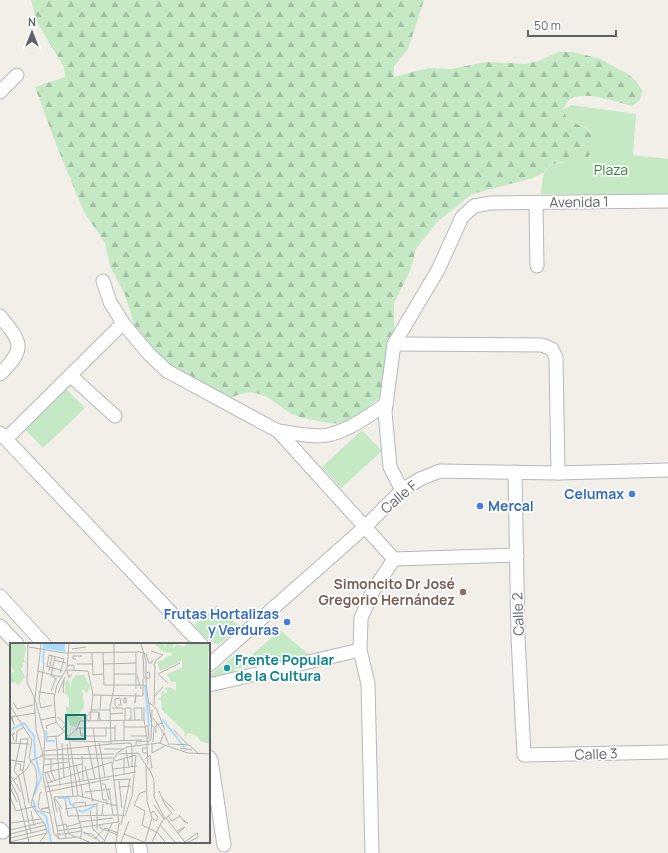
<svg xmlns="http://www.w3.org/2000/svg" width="668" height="853" font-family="Manrope,sans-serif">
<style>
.green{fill:#c5e8c5}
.forest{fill:url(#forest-firs)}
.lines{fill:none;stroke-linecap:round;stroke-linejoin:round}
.street-casing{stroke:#b5b8bc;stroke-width:15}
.street{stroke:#fff;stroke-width:13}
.shop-dot{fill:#3f7fe0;stroke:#fff;stroke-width:1.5}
.education-dot{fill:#8d6e63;stroke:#fff;stroke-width:1.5}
.culture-dot{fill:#0f9aa8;stroke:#fff;stroke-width:1.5}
.labels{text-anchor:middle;stroke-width:3.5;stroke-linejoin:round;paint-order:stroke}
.park-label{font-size:14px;fill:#348238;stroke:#fff}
.street-label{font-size:14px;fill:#5f6368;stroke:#fff}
.shop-label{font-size:14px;font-weight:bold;fill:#366cbe;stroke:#fff;text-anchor:end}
.education-label{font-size:14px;font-weight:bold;fill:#785e54;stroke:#fff;text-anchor:end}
.culture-label{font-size:14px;font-weight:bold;fill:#0d838f;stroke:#fff;text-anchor:start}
.inset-river{fill:none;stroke:#aadaff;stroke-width:2}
.inset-road{fill:none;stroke:#b3b3b1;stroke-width:1}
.view{fill:#0f766e;fill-opacity:0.15;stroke:#0f766e;stroke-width:2}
.inset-edge{fill:none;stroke:#5f6368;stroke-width:2}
</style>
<defs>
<pattern id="forest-firs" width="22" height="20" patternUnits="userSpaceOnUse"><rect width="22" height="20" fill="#c5e8c5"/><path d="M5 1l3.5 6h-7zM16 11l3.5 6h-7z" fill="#a3c0a4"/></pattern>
</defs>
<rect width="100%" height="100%" fill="#f1efe8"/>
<g class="green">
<path d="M571 105 636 114 633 155 668 159V196L541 194C543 171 544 162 571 162L595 138 588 129 567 119 563 110Z"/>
<polygon points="66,389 85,408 43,448 25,429"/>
<polygon points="362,430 382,451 341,488 322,467"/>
<polygon points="217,606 239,626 223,641 217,644 206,638 194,625"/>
<polygon points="280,630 315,660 262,673 260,664 234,669 236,679 209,678 209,676 235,655 246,660"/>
</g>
<path class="forest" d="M31 0H424L408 49 394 66V77L428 68 451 69 486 62 526 64 538 61 559 52H572L598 58 628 74 636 81 642 90 640 100 632 106C616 102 585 90 570 99 567 101 565 106 563 110L567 119 587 129 595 138 594 148 588 157 571 162H560L550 165 543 173 533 178 472 194 436 223 416 249 410 271 394 303V334L380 397C369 406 358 417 345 423 338 426 300 418 292 414 279 407 271 396 255 393 245 391 236 396 226 399L171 370 141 335 135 326 125 295 110 266 105 243 84 212 56 144 35 87 65 77 64 67 37 22Z"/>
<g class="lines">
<defs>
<g id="street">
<polyline points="0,92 17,75"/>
<polyline points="536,203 537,266"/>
<polyline points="103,281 110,302 123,323 149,354 167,371 278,431 394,559 517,555"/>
<path d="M0 316C21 342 27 348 0 374"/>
<polyline points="394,344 542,345 552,349 556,358 558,473"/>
<polyline points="71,376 115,416"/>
<path d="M278 431C294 433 313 438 328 435 350 430 368 416 386 404"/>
<polyline points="0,433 201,644"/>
<polyline points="6,439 123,323"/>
<polyline points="515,472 518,637 524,755 668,752"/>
<polyline points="402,490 390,467 385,412 394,344 438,270 462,217 474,206 491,203 668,201"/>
<polyline points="0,596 44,644"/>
<polyline points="0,626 17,644"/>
<polyline points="209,665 366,526 402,490 420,479 440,471 558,473 668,470"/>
<polyline points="209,685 360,650"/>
<polyline points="209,757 211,760 224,845"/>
<polyline points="0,829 3,832"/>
<polyline points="122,842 124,853"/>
<polyline points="139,842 141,853"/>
<polyline points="372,853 368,684 360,650 361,618 373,591 394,559"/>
</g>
</defs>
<use href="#street" class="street-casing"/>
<use href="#street" class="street"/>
</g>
<g class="shop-dot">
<circle cx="632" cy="494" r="4"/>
<circle cx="480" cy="506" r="4"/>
<circle cx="287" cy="622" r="4"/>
</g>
<circle class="education-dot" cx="463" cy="592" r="4"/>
<circle class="culture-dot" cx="227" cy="668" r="4"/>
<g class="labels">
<g class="park-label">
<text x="611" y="175">Plaza</text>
</g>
<g class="street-label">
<text transform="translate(579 202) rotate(-1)" y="5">Avenida 1</text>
<text transform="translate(399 497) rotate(-40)" y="5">Calle F</text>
<text transform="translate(518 614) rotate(-92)" y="5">Calle 2</text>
<text transform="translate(596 754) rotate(-2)" y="5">Calle 3</text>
</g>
<g class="shop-label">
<text x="624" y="499">Celumax</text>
<text x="488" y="511" text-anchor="start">Mercal</text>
<text x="279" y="619">Frutas Hortalizas<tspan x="279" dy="16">y Verduras</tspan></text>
</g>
<g class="education-label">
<text x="455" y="589">Simoncito Dr José<tspan x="455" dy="16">Gregorio Hernández</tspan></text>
</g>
<g class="culture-label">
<text x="235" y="665">Frente Popular<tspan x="235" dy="16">de la Cultura</tspan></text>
</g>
</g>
<g transform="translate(10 643)">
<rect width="200" height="200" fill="#f1efe8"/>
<path d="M1 1H13L16 4 14 17 16 20 12 19 13 25H11L15 34 8 43 6 39 0 40V31L4 28 0 21ZM144 1H153L156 5 155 1H165L162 4 164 5 166 1 175 4 176 1H200V9L198 8 200 77 198 79 200 80V101L190 98 188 94 182 91 178 90 175 94 174 88 152 67 151 57 147 55H151L152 47 154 50H159L154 45 160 44 166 48V39H161L157 31 172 25V15L170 19 150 28 147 19 155 16 156 13 158 15 157 12 160 13 163 10 154 9ZM66 32H74L80 43 77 50 72 46 74 64 67 74H74L66 84 60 82 57 74 56 64H59V55L55 51V39L59 36 61 46V39Z" fill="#c5e8c5"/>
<path d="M33 1H55V9L33 5Z" fill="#aadaff"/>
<path class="inset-river" d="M33 20 34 5M135 42 139 83M152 76 175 105M0 87 14 80 24 93 25 113 31 135 24 152M36 87 37 98H45M48 155H59L60 161 64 163M23 157 26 167 36 173 41 199M68 167 72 169 85 163"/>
<path class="inset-road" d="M18 1 17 39 24 54 26 86 33 111 30 113M31 1 25 56 35 93 33 133 44 191 49 196 67 194 79 199M59 1 57 25 47 42 44 55 46 79 59 94 68 153M131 1 136 18V41L142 83M19 4 54 10 130 9 136 11 139 20H142V17M62 6 76 4M141 8 153 12 146 17 144 22M93 9 94 42H134M126 9V46M82 10 83 32 93 31M133 11 134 36M45 14 41 33 47 36M66 16H63V13H72M44 17 56 20M34 20 29 57 31 65 42 62M67 21H83M93 21 126 20M36 23 53 28M37 23 39 12 54 16 50 30M57 23 64 22V28M56 27 78 28 83 52 133 53M27 28 51 34M39 28 42 13M57 28 59 35 62 31M104 31H126M148 31 170 20M148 31 158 40M127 33 131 46M136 35H140L139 29 136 30M133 36V53M41 48 46 35M28 49 44 51M48 50 55 34M53 50 54 37M126 50 125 60 126 53M144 54 153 44M114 55H116V60H114ZM3 59 7 66 23 62M138 59 146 65 155 87M108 62H111L110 55 105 56V62L108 65M144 62 145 22M0 63 22 97 19 115 26 126 27 139 21 162 35 181 37 189 30 199M134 64V77M102 65H113V67M90 66 91 53M81 67H100M100 71 113 70M0 72 2 74 4 82 1 74M1 74 26 70M48 74 56 82 52 86M143 75 154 90 150 100M30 77 46 74M80 77 83 52M88 77 89 69 90 77M114 77V98M115 77V65H121V76H119M125 77 124 65H132V76M79 78 76 75 80 69H88M105 82V98M136 83H138L139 96M114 84H136M70 85 71 93H96V85M83 85 93 157H97V162M37 86 36 83 47 79M67 86 70 78 134 77 138 101M164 87 178 102M146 90V82L153 80M154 90 159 102M2 93 5 90 2 91V93H3L4 98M46 93 50 143M59 93 68 85H105M121 93H137M37 94 49 93 55 88M18 95 13 128 19 160M18 96H11L4 128 9 134 21 190M61 98 101 99M101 98 132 97M138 99 141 96 142 67M143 99 144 83M0 100 19 101M6 100 7 88 14 84M52 100 54 134M89 100 95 134M57 101 63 153M101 101 100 65 104 44V1M142 101V110L155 103M160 101 179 102 188 110M126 102V99L137 98M137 102 138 122M78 103 85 136M122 104V124M137 105H132L133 110H138M170 105 182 107M94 106H112M116 107 119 124M35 108 101 101 121 100 122 103M108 111 128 110 139 127 141 124M72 113 73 137M41 115V128L45 138M34 116 104 115M135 116 140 112 142 125M0 117 14 119M105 118 126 112 122 153 115 173 109 172M6 121H11L10 127H13M34 122 58 119M66 122 70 138M75 123 83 159M103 126 127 123M140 127 144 137V154L155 176M37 129 42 140M33 130 72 121M35 131 41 152 49 196M114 131V116M0 132 11 149M104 133 126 129M104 137 121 136M0 138 8 153 19 199M109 138 112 165M0 140 16 127 22 117 35 112 104 111M37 140 102 119M71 141 73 155M90 141H95L99 157M0 144 7 159M35 144 103 133M109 144 121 143M99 146 103 172M137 148 130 150 124 162 135 168 132 182 148 190 155 199M32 149 30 150 28 163 31 168 40 170M36 149 100 136M75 149 101 146M0 154 6 168 26 163M44 155 47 169M152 155 165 168M55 156 58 173 108 172M87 160V187M144 162 154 176M64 163V160L75 159 76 164M39 164 31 166 39 165M49 164 56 195M66 165 72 189 70 195M52 166 44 154 70 153 107 163M55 166 87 161M80 167 83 186 95 198M21 168 24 183M141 170 143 168 148 174 146 178 142 175M169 172 170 173 172 176 175 179 178 180 172 176M92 173 93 161M158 173 162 178 170 173M156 175 175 199M69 179 103 175M0 180 31 176M90 182V185L108 192M111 182 120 136M150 182 165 199M47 183 56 181 59 191 66 194M56 184 70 180M0 187 34 179M47 188 108 179M167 188 175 184 168 190M74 189 85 196 95 185 108 190M73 190 82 191 90 199M0 191 36 182M114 191 134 199M46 192 72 188M0 195 37 186M0 199 37 190M94 199 102 180M106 199 109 181 102 121 107 110 117 104 149 100 178 110 200 111M111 199 119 178M135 199 142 175 137 158 136 123M142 199 152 178 162 170 155 162 149 148M175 199 187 190 188 194 179 199"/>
<path class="view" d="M56 72H75V96H56Z"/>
<rect width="200" height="200" class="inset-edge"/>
</g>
<g transform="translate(32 32)" stroke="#ffffff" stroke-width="3" paint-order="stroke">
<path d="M0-3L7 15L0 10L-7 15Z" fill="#5f6368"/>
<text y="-6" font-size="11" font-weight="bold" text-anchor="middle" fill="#5f6368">N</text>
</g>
<path d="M528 30v6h88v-6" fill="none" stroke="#5f6368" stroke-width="2"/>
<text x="534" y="30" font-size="12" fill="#5f6368" stroke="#ffffff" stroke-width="3" paint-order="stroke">50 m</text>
</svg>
